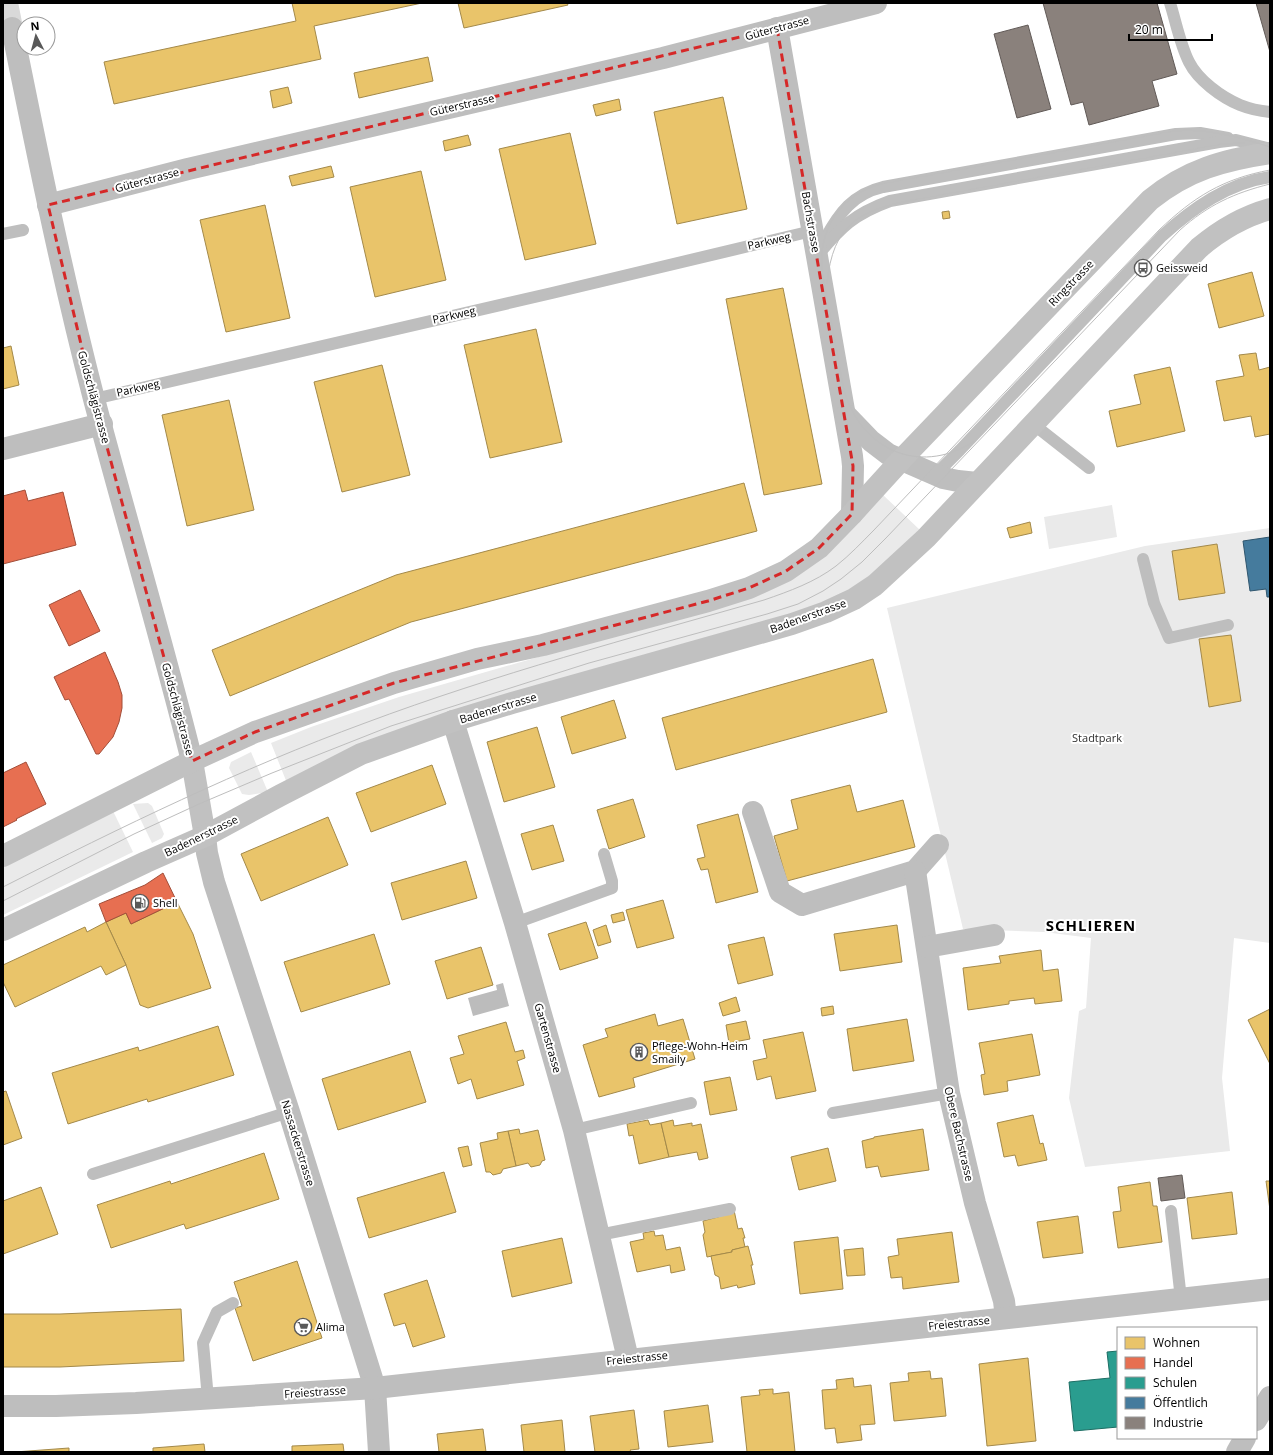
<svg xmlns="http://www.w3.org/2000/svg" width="1273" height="1455" font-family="'Open Sans',sans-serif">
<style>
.green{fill:#eaeaea}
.water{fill:#bcbcbc}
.homes{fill:#e9c46a;stroke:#a3894a}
.shops{fill:#e76f51;stroke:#a24e39}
.schools{fill:#2a9d8f;stroke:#1d6e64}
.public{fill:#457b9d;stroke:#30566e}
.industry{fill:#8a817c;stroke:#615a57}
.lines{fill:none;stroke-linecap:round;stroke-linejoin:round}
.street-tunnel{stroke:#d9d9d9;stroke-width:22;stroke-dasharray:22 11;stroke-linecap:butt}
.lane{stroke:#bebebe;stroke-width:12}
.street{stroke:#bebebe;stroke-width:22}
.secondary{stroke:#c1c1c1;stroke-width:22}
.tram{stroke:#bdbdbd;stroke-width:1}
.marked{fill:none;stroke:#d62828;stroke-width:3;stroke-dasharray:8 5;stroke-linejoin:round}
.labels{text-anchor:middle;stroke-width:4;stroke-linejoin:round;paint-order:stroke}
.street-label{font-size:11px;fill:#000;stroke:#fff}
.poi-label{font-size:11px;fill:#000;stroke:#fff;text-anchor:start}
.park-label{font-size:11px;fill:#2f2f2f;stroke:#fff}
.district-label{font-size:15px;font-weight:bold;letter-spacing:1px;fill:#000;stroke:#fff}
</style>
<rect width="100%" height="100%" fill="#fff"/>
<g class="green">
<polygon points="882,494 920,530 878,571 828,603 287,783 271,743 311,727 399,697 747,597"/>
<polygon points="1112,505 1117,537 1049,549 1044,517"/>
<polygon points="1270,528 1270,943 1234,938 1222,1078 1230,1151 1085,1167 1069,1098 1079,1011 1086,1008 1091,938 1044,932 963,929 887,608 1145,546"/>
<polygon points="251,752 268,792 249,795 242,794 229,768 231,762"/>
<polygon points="148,803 152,806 164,834 162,838 152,843 133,804"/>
<polygon points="113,811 133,852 3,915 3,868 20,857"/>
</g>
<polygon class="water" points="503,983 509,1006 473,1016 468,998 497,990 496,985"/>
<g class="homes">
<polygon points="292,3 422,3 314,26 321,59 114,104 104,62 296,21"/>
<polygon points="458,3 567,3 568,5 464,28"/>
<polygon points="428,57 433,81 359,98 354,73"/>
<polygon points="288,87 292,103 273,108 270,91"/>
<polygon points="723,97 747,209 677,224 654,112"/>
<polygon points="619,99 621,110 596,116 593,105"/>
<polygon points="570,133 596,244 525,260 499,149"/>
<polygon points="468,135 471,145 445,151 443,141"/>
<polygon points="331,166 334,177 292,186 289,176"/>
<polygon points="421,171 446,280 375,297 350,187"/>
<polygon points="265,205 290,318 226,332 200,220"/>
<polygon points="949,211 950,218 943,219 942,212"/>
<polygon points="1252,272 1264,316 1219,328 1208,284"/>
<polygon points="783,288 822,484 764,495 726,299"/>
<polygon points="536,329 562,442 490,458 464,345"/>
<polygon points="11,346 19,385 3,389 3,348"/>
<polygon points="1256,353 1259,370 1270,367 1270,434 1255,437 1251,416 1224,421 1216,381 1244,376 1239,355"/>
<polygon points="382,365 410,475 342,492 314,382"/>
<polygon points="1170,367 1185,431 1117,447 1109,411 1141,404 1134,375"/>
<polygon points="229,400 254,510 187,526 162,415"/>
<polygon points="744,483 757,531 411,622 230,696 212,650 396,575"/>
<polygon points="1030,522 1032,533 1010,538 1007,528"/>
<polygon points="1217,544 1225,593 1179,600 1172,551"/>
<polygon points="1231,635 1241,701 1209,707 1199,639"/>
<polygon points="873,659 887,712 676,770 662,718"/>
<polygon points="614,700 626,738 572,754 561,717"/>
<polygon points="537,727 555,787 504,802 487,742"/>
<polygon points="432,765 446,804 371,832 356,793"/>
<polygon points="850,785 857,812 903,800 915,847 787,881 774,836 798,829 791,800"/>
<polygon points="633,799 645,837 609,849 597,810"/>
<polygon points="738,814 758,892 716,903 708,869 701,870 697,859 705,857 697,825"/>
<polygon points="328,817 348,865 261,901 241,854"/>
<polygon points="553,825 564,861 532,870 521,834"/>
<polygon points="466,861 477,898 402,920 391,883"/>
<polygon points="663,900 674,938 637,948 626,910"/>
<polygon points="177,902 193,934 211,988 148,1008 140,1005 126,965 106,922 126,913 131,924"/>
<polygon points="623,912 625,920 613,923 611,915"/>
<polygon points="106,922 126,965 106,975 101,966 15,1007 3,982 3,965 85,927 87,932"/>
<polygon points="586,922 598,958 560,970 548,934"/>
<polygon points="606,925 611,942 598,946 593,930"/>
<polygon points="897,925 902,962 840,971 834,934"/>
<polygon points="374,934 390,984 301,1012 284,962"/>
<polygon points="764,937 773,975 738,984 728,945"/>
<polygon points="481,947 493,985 447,999 435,961"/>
<polygon points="1041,950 1043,971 1058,969 1062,1001 1035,1004 1034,998 1009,1001 1009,1004 968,1010 963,968 1001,963 999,956"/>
<polygon points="736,997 740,1011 723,1016 719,1003"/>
<polygon points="833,1006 834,1014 822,1016 821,1008"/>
<polygon points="1270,1009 1270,1064 1248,1020"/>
<polygon points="655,1014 658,1026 683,1019 695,1059 633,1078 635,1087 599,1097 583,1045 608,1037 605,1029"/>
<polygon points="907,1019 914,1061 853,1071 847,1029"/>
<polygon points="746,1021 750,1039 729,1043 726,1025"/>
<polygon points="506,1022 515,1052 523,1050 525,1058 517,1061 524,1085 477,1099 471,1079 458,1084 450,1058 464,1054 458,1036"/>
<polygon points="218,1026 234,1075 148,1102 147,1099 68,1124 52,1073 138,1047 139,1051"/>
<polygon points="803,1032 816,1091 776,1099 771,1076 757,1080 753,1061 767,1058 763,1040"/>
<polygon points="1032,1034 1040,1075 1007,1081 1008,1091 984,1095 981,1075 985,1074 979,1043"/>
<polygon points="410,1051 426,1102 338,1130 322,1079"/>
<polygon points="730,1077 737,1110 710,1115 704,1082"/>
<polygon points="6,1091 22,1138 3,1145 3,1092"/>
<polygon points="1033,1115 1040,1144 1043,1143 1047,1160 1018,1166 1015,1155 1004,1157 997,1123"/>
<polygon points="648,1120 650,1125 661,1123 669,1157 639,1164 633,1135 629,1136 627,1124"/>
<polygon points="673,1120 674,1126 692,1123 692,1126 701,1124 708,1158 699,1160 697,1152 669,1157 661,1123"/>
<polygon points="519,1129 520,1134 538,1130 545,1160 542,1161 540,1165 531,1167 528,1163 516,1166 508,1131"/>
<polygon points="923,1129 929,1170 881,1177 878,1166 866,1168 862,1141 874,1138 874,1137"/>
<polygon points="508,1131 516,1166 503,1169 501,1173 493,1175 490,1172 486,1172 480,1143 498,1139 497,1133"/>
<polygon points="468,1146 472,1165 463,1167 458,1148"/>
<polygon points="828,1148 836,1181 799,1190 791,1157"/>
<polygon points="264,1153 279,1199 186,1229 184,1224 111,1248 97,1205 170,1181 171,1184"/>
<polygon points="444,1172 456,1212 369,1238 357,1198"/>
<polygon points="1266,1181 1270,1181 1270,1210"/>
<polygon points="1150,1182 1153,1206 1157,1206 1162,1242 1118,1248 1113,1212 1121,1211 1118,1187"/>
<polygon points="41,1187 58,1234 3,1254 3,1201"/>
<polygon points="1232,1192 1237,1234 1192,1239 1187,1198"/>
<polygon points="734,1210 738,1229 742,1228 745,1238 743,1238 745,1247 732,1250 732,1252 707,1257 703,1235 705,1232 703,1221 718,1217"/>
<polygon points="1078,1216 1083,1253 1043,1258 1037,1222"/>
<polygon points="654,1231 655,1236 663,1235 666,1250 680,1247 685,1270 671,1273 670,1265 637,1272 630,1242 644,1239 643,1233"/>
<polygon points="952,1232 959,1282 903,1289 902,1277 891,1278 888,1257 899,1255 897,1239"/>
<polygon points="838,1237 843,1289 800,1294 794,1242"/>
<polygon points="562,1238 572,1283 512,1297 502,1251"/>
<polygon points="748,1246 753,1265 751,1265 755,1284 738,1288 737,1285 721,1289 719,1277 715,1275 711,1256 732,1252 732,1250"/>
<polygon points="863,1248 865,1275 847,1276 844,1250"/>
<polygon points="297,1261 322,1338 253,1361 235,1308 242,1306 234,1282"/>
<polygon points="427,1280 445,1337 413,1347 405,1323 394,1326 384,1294"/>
<polygon points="181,1309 184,1361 60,1367 3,1367 3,1314 60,1314"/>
<polygon points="1028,1358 1036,1441 987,1446 979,1364"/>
<polygon points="930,1371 931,1379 942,1378 946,1416 894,1421 890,1383 909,1381 908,1373"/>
<polygon points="853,1378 854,1387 871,1385 875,1424 860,1425 862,1440 837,1443 835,1428 825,1429 822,1390 837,1389 836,1380"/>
<polygon points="773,1389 773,1394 789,1392 795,1452 747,1452 741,1397 760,1395 759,1390"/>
<polygon points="708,1405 713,1442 668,1447 664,1411"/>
<polygon points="634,1410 639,1449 630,1450 631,1452 595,1452 590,1416"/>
<polygon points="562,1420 565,1452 524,1452 521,1425"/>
<polygon points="483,1429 486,1452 439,1452 437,1434"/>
<polygon points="204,1444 205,1452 153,1452 153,1448"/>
<polygon points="343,1444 344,1452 292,1452 292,1446"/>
<polygon points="69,1448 69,1452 15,1452"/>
</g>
<g class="shops">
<polygon points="25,490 28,501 63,492 76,545 3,564 3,496"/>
<polygon points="80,590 100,631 69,646 49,605"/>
<polygon points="105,652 118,682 122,695 122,708 119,722 113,737 99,754 96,754 69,699 65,700 54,677"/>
<polygon points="26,762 46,804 16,819 17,820 3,827 3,773"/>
<polygon points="163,873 177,902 131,924 126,913 106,922 99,904 145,885"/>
</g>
<polygon class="schools" points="1118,1351 1118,1427 1074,1431 1069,1382 1110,1378 1107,1352"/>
<polygon class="public" points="1270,537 1270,597 1267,597 1266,589 1250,591 1243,541"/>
<g class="industry">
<polygon points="1043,3 1157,3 1177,74 1152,81 1159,106 1089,125 1083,102 1071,105"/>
<polygon points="1256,3 1270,3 1270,52"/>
<polygon points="1028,25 1051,109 1017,118 994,34"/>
<polygon points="1182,1175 1185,1198 1161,1201 1158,1178"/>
</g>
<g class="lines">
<polyline class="street-tunnel" points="7,3 12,28"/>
<g class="lane">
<path d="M1170 3C1176 22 1180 44 1189 62 1198 80 1221 97 1240 105 1250 109 1260 111 1270 112"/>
<polyline points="3,234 23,230"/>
<path d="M825 239C839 213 853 194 883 187L1176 134 1200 133 1228 138"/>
<path d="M817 256C841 227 854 214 890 201L1219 142 1236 140 1267 148"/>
<polyline points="94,399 552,293 812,231"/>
<polyline points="1033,424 1089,468"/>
<path d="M935 475 960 450 1162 236C1193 208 1228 183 1270 177"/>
<polyline points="1143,559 1154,603 1169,638 1228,625"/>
<polyline points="515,923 612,888 612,881 604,854"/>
<polyline points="833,1113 949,1093"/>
<polyline points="574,1130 691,1103"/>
<polyline points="93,1174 289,1112"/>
<polyline points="1171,1211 1181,1299"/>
<polyline points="599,1235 730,1209"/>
<polyline points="208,1399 203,1343 217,1312 233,1303"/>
</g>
<g class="street">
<path d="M12 28C37 152 62 276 94 399 126 520 162 640 192 761"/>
<polyline points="777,28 852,456 853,466 852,514"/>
<polyline points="48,205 188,169 663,58 876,3"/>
<polyline points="846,415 871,441 888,454 943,478 958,481 977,483"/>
<polyline points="3,449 102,424"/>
<polyline points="453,721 515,923 574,1130 628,1359"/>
<polyline points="753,812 780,892 802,905 915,871 938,845"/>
<polyline points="205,836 207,853 214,882 289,1112 375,1388 379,1452"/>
<polyline points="915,871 949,1093 975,1203 1004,1301 1006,1318"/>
<polyline points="927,947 994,935"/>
<polyline points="3,1406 56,1406 136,1403 375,1388 1270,1289"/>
<polyline points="1256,1420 1270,1397"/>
<polyline points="1237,1452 1245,1438"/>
</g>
<g class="secondary">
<polyline points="192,761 205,836"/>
<path d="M3 856 192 761 255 732 275 725 394 683 477 659 543 645 708 601 749 588 786 571 819 548 852 514 901 460 1150 200C1187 170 1223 160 1270 153"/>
<path d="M3 930 146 862 205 836 281 795 361 754 453 721 512 703 792 624 826 612 854 599 875 585 926 538 1199 248C1219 231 1245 216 1270 209"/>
</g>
<g class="tram">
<path d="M827 283C833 224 859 210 913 200L1222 144 1244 143"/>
<path d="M973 442C918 477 858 448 843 386L822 271C818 230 840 195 881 184L1174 131C1207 128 1239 137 1270 147"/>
<path d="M3 887C121 827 240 769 365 723 496 674 631 638 764 600 790 591 815 582 836 566 850 555 862 542 874 530L1159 230C1194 197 1222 179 1270 170"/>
<path d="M3 901 134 834 199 804 272 773 391 726 589 663 767 614 798 604 823 591 841 579 862 562 886 538 1180 230C1208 205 1234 193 1270 184"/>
</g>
</g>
<path class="marked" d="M777 28 853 466 852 514 819 548 786 571 749 588 708 601 394 683 255 732 192 761 94 399 48 205Z"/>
<defs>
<symbol id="bus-ring" viewBox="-11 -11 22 22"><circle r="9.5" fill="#fff" stroke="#595959" stroke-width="1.5"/><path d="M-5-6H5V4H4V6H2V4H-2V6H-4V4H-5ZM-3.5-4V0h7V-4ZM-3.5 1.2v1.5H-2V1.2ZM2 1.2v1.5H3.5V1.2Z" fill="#595959"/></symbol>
<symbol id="fuel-ring" viewBox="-11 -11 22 22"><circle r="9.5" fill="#fff" stroke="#595959" stroke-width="1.5"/><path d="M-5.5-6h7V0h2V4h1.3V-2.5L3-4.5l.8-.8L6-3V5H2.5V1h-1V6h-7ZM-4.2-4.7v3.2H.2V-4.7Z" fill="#595959"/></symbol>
<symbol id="building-ring" viewBox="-11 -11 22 22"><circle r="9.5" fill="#fff" stroke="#595959" stroke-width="1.5"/><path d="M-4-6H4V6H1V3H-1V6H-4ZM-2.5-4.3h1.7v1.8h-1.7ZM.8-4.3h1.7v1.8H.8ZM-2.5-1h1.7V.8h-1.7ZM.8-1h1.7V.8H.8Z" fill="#595959"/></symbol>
<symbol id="supermarket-ring" viewBox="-11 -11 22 22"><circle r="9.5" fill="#fff" stroke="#595959" stroke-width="1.5"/><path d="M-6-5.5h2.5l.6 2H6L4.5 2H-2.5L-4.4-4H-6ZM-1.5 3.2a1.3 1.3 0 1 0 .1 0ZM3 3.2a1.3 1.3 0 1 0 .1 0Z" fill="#595959"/></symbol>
</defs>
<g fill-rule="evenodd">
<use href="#bus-ring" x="1133" y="258" width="20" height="20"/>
<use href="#fuel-ring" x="130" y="893" width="20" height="20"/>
<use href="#building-ring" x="629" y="1042" width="20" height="20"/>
<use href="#supermarket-ring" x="293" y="1317" width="20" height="20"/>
</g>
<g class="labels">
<g class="street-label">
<text transform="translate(777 28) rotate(-15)" y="4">Güterstrasse</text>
<text transform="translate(462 105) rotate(-13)" y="4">Güterstrasse</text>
<text transform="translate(147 180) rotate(-15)" y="4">Güterstrasse</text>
<text transform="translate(811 222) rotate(80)" y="4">Bachstrasse</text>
<text transform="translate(769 241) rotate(-13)" y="4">Parkweg</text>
<text transform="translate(1071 283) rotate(-46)" y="4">Ringstrasse</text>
<text transform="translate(454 315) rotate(-13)" y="4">Parkweg</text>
<text transform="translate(138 388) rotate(-13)" y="4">Parkweg</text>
<text transform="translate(94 397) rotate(75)" y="4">Goldschlägistrasse</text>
<text transform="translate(808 616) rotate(-20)" y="4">Badenerstrasse</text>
<text transform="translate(498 708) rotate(-17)" y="4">Badenerstrasse</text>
<text transform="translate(178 709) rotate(75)" y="4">Goldschlägistrasse</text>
<text transform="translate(201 836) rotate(-26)" y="4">Badenerstrasse</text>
<text transform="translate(548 1038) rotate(74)" y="4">Gartenstrasse</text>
<text transform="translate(959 1134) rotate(77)" y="4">Obere Bachstrasse</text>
<text transform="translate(298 1143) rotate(73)" y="4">Nassackerstrasse</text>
<text transform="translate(959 1323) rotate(-6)" y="4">Freiestrasse</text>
<text transform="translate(637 1358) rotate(-6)" y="4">Freiestrasse</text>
<text transform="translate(315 1392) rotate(-4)" y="4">Freiestrasse</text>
</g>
<g class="poi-label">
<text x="1156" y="272">Geissweid</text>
<text x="153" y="907">Shell</text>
<text x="652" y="1050">Pflege-Wohn-Heim<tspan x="652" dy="13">Smaily</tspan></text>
<text x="316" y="1331">Alima</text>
</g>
<g class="park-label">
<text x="1097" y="742">Stadtpark</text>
</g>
<g class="district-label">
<text x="1091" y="931">SCHLIEREN</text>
</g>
</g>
<rect width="1273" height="1455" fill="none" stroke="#000000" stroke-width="8"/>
<rect x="1117" y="1327" width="140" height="112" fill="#ffffff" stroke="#999999"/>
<rect x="1125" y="1337" width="20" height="12" fill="#e9c46a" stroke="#999999"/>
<text x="1153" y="1347" font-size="12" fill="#000000">Wohnen</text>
<rect x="1125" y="1357" width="20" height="12" fill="#e76f51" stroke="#999999"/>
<text x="1153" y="1367" font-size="12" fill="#000000">Handel</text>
<rect x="1125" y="1377" width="20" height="12" fill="#2a9d8f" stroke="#999999"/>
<text x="1153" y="1387" font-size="12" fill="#000000">Schulen</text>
<rect x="1125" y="1397" width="20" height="12" fill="#457b9d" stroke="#999999"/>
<text x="1153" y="1407" font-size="12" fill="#000000">Öffentlich</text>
<rect x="1125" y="1417" width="20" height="12" fill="#8a817c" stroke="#999999"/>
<text x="1153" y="1427" font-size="12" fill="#000000">Industrie</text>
<g transform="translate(36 36) rotate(354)"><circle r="19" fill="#ffffff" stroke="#999999"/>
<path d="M0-3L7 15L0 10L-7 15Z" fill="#595959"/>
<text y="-6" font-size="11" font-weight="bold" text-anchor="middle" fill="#000000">N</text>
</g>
<path d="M1129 34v6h83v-6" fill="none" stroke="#000000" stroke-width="2"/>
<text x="1135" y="34" font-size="12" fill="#000000" stroke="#ffffff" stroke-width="3" paint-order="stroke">20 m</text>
</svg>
